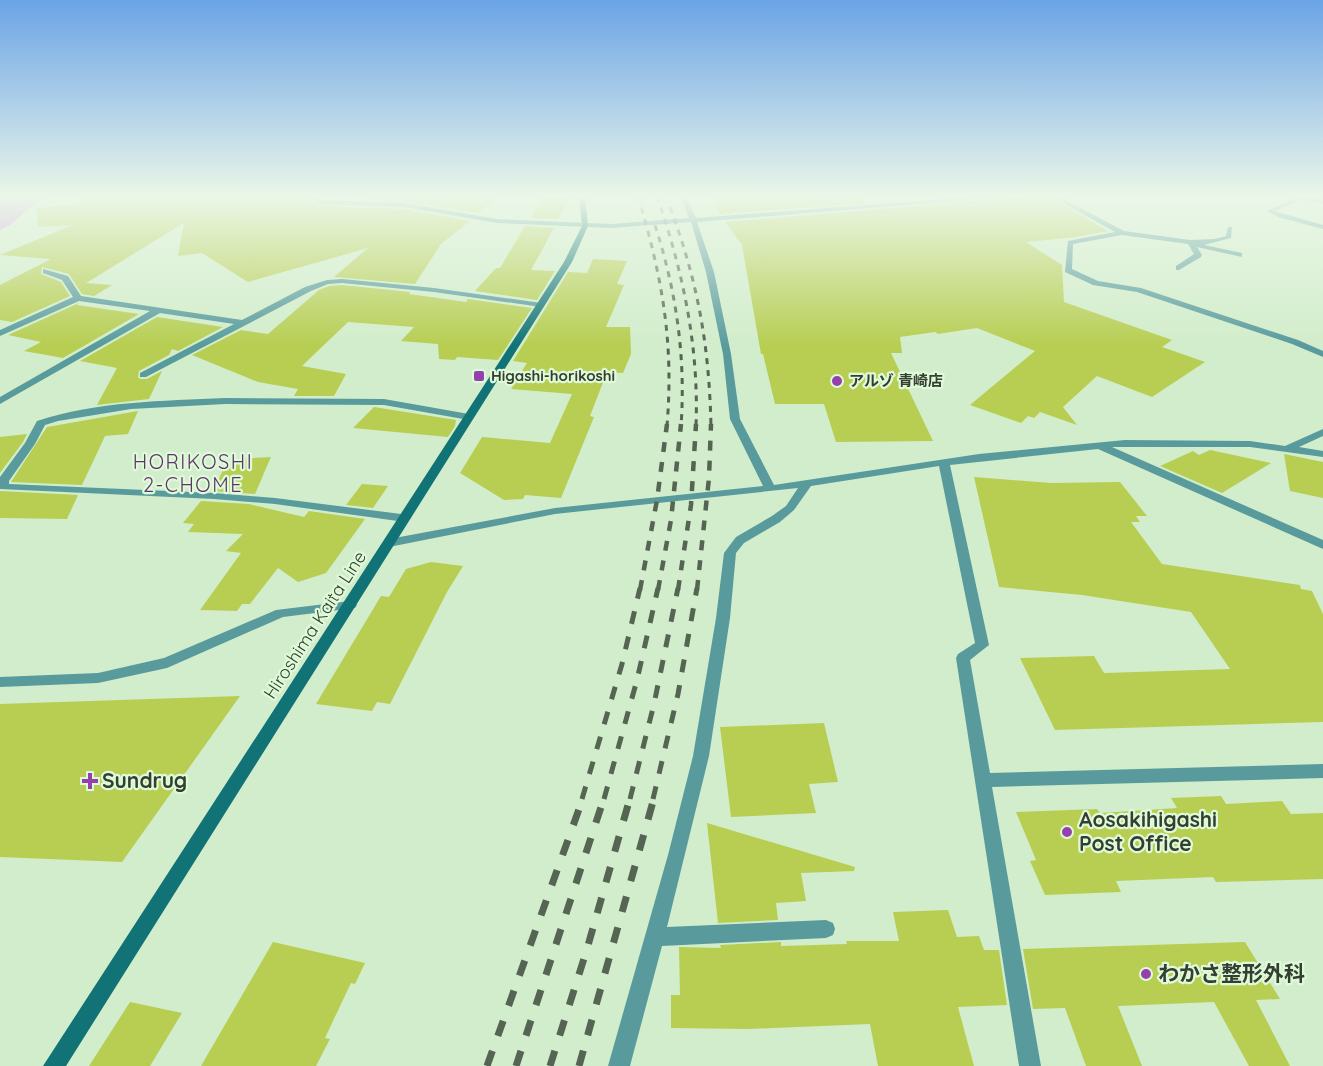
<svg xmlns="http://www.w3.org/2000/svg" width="1323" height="1066" font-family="Quicksand,'Noto Sans JP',sans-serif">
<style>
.forest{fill:#d38ae7}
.building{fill:#b7ce53}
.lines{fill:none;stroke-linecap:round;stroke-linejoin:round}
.minor{fill:#599b9d;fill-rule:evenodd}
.secondary{fill:#127377;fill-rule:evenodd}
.rail-far3{stroke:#566453;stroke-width:3;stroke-dasharray:6 6;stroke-linecap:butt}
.rail-far2{stroke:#566453;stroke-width:4.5;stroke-dasharray:10 10;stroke-linecap:butt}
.rail-far1{stroke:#566453;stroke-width:5;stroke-dasharray:13 13;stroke-linecap:butt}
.rail{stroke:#566453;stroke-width:7;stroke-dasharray:16 16;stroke-linecap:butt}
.poi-dot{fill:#9640ad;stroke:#dffad8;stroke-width:2}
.labels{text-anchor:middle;stroke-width:4.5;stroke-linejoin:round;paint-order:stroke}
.far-poi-label{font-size:15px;font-weight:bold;fill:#343e31;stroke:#dffad8;text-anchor:start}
.street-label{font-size:18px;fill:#343e31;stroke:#dffad8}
.neighbourhood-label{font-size:20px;letter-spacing:1.5px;fill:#5e346a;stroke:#dffad8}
.near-poi-label{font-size:21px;font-weight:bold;fill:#343e31;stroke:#dffad8;text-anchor:start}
</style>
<rect width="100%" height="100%" fill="#d2edcb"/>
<polygon class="forest" points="0,196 44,196 10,225 0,230"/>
<g class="building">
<polygon points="96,196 304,196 319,206 404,209 470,221 441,244 415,284 334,277 368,248 248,282 202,253 178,256 184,223 86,283 112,285 94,296 82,294 69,274 42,267 41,274 61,282 70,296 12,322 0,320 0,285 51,259 0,255 73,225 38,227 37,208 82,204 82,198"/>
<polygon points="318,196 499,196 478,213 404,201"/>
<polygon points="716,196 861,196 867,203 720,214 713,202 719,202"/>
<polygon points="1033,196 1048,196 1108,231 1076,237 1026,242 1062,265 1064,302 1172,340 1162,347 1205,362 1152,397 1097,376 1063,407 1077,425 1040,412 1034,418 1028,416 1021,423 970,405 1035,351 977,328 938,334 935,332 900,337 902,353 891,353 933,441 836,442 824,404 775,404 763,354 761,354 742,245 725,222"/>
<polygon points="543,198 570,198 558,219 531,218"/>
<polygon points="525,226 554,228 531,270 555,271 537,300 475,291 496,268 500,268"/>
<polygon points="593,259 627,261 617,284 624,285 606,327 630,327 631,354 623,373 607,372 590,416 594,417 561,498 525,495 523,499 504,500 460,473 482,437 550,443 572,394 511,389 527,363 513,361 568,272 587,273"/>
<polygon points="342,285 410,292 409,294 466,302 468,299 532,308 498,360 457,357 455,360 439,359 438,344 401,341 414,327 348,322 302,366 346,374 334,396 294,396 298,389 258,382 192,355 241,330 268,334 319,290 329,286"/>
<polygon points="79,303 77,305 139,314 63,358 24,351 41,342 8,335"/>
<polygon points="157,317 223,327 178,351 172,349 169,355 139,371 138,377 140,379 147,379 162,371 149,399 97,405 117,368 80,361"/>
<polygon points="374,407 456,420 455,426 448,437 353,428"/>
<polygon points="138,411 128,434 105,436 82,485 11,482 47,427"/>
<polygon points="27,434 23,442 0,473 0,437"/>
<polygon points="1210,450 1271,463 1222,493 1160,466 1193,451 1199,455"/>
<polygon points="1284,454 1323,462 1323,498 1290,491"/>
<polygon points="271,457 255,494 213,491 226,464 233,464 235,459"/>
<polygon points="974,477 1051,483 1120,482 1147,516 1136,516 1140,522 1131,522 1162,564 1300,585 1301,589 1312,591 1323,614 1323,722 1055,730 1020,658 1094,656 1104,673 1230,669 1191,612 1082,595 999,587"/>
<polygon points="362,484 388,486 373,508 346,505"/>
<polygon points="0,491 78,495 67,519 0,518"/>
<polygon points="201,501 249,504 304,517 309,511 365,519 326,573 298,582 278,568 250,604 242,604 237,611 200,610 241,553 226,551 243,534 188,532 194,524 183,523"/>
<polygon points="431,562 463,566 447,592 390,704 377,702 372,711 316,704 381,596 389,597 406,569"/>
<polygon points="240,696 122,862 0,857 0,704"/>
<polygon points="824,723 838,782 809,784 816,813 731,817 720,727"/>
<polygon points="1221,796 1226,804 1282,801 1291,814 1323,813 1323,879 1216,882 1213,877 1116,881 1121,892 1045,895 1030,861 1036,860 1016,812 1097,809 1100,813 1177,808 1171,798"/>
<polygon points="707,823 855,867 854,871 801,873 806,901 776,903 778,920 718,923"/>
<polygon points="948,910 957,937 979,936 984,950 999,950 1007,1005 958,1007 974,1066 878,1066 870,1024 748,1029 671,1028 671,995 680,995 679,947 721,948 720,945 781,942 781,946 847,944 846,941 899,941 893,912"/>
<polygon points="273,942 365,963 355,984 351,983 325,1038 330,1039 316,1066 201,1066"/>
<polygon points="1245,942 1280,999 1256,1000 1290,1066 1249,1066 1214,1002 1118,1006 1142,1066 1086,1066 1065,1008 1033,1009 1023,949"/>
<polygon points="130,1002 182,1013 150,1066 89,1066"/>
</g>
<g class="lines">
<g class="minor">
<polygon points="306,196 314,196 320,200 404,203 497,219 611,224 689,218 680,196 686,196 696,218 986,196 1016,196 697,222 714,272 731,354 740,419 774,485 979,454 1125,440 1250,441 1285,446 1323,429 1323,436 1299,447 1323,451 1323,457 1250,447 1112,447 1323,540 1323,549 1098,449 950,465 989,645 970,660 990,773 1323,764 1323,778 992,787 1041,1066 1019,1066 956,658 958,654 975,643 939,466 811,486 794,510 780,522 744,543 736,553 730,618 709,756 667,927 826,920 833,923 835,929 833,935 826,938 662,946 630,1066 608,1066 668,855 693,756 716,618 724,553 736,537 772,516 786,506 798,488 555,514 389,547 385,546 383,543 389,539 555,508 763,486 730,419 723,354 706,272 691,222 611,228 497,223 404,207 319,204"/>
<polygon points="1050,196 1058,196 1124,231 1190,240 1215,239 1226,236 1228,227 1232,227 1231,238 1204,245 1242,253 1242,257 1197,247 1202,255 1201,257 1179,270 1176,270 1176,266 1194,254 1188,244 1122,235 1073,244 1072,269 1098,281 1141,288 1298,340 1323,351 1323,357 1292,344 1137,292 1093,285 1065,272 1068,241 1115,232"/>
<polygon points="1300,196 1323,199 1323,203 1301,200 1275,211 1323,225 1323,229 1278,217 1267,211"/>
<polygon points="43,269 68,276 81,296 242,320 305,287 327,280 342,279 434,288 541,303 545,305 541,307 434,292 342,283 328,284 311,291 146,377 140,377 140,373 234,324 160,313 0,404 0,397 150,311 79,301 0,336 0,330 73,297 62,280 43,273"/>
<path d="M225 398 384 399 469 414 474 417 469 420 384 405 225 404 131 409 58 421 45 425 35 444 9 481V484L214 493 275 498 409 515 411 518 405 522 275 504 214 499 0 489V477L25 443 37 421C97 401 163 401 225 398Z"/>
<polygon points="350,601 355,602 357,605 355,608 283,617 167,668 98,683 0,687 0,677 98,673 164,658 276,610"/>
</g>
<polygon class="secondary" points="579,196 585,196 588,226 572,262 66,1066 43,1066 564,262 582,226"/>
<g class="rail-far3">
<path d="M638 196C662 277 674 341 667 426"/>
<path d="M657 196C683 272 699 346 696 426"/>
<path d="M670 207C698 283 709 344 711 426"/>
<path d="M655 225C676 290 686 357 681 426"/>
</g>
<g class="rail-far2">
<polyline points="640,590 657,500 667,424"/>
<polyline points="658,590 671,520 681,424"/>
<polyline points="678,590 691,505 696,424"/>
<polyline points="697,590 709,478 711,424"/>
</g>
<g class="rail-far1">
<polyline points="582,799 622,664 640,588"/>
<polyline points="604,799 637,680 658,588"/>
<polyline points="630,799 654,704 678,588"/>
<polyline points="653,799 678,694 697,588"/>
</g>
<g class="rail">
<polyline points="487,1066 583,798"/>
<polyline points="516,1066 604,798"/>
<polyline points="550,1066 587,949 630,798"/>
<polyline points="579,1066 654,798"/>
</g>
</g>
<linearGradient id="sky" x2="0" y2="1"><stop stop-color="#6ba4e7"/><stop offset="0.57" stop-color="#ebf7e8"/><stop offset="1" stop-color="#ebf7e8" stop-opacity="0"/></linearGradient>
<rect width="1323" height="345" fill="url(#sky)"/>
<g class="poi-dot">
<rect x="473" y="370" width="12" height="12" rx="3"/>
<circle cx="837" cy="381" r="6"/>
<path d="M87 772h6v6h6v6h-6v6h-6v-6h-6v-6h6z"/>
<circle cx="1067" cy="832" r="6"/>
<circle cx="1146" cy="974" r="6"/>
</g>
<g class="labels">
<g class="far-poi-label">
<text x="491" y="381">Higashi-horikoshi</text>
<text x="849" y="386">アルゾ 青崎店</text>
</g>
<g class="street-label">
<text transform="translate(315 625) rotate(-57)" y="6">Hiroshima Kaita Line</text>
</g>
<g class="neighbourhood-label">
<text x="193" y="469">HORIKOSHI<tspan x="193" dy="23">2-CHOME</tspan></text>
</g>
<g class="near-poi-label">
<text x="102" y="788">Sundrug</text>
<text x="1079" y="827">Aosakihigashi<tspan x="1079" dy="24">Post Office</tspan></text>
<text x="1158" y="981">わかさ整形外科</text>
</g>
</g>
</svg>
